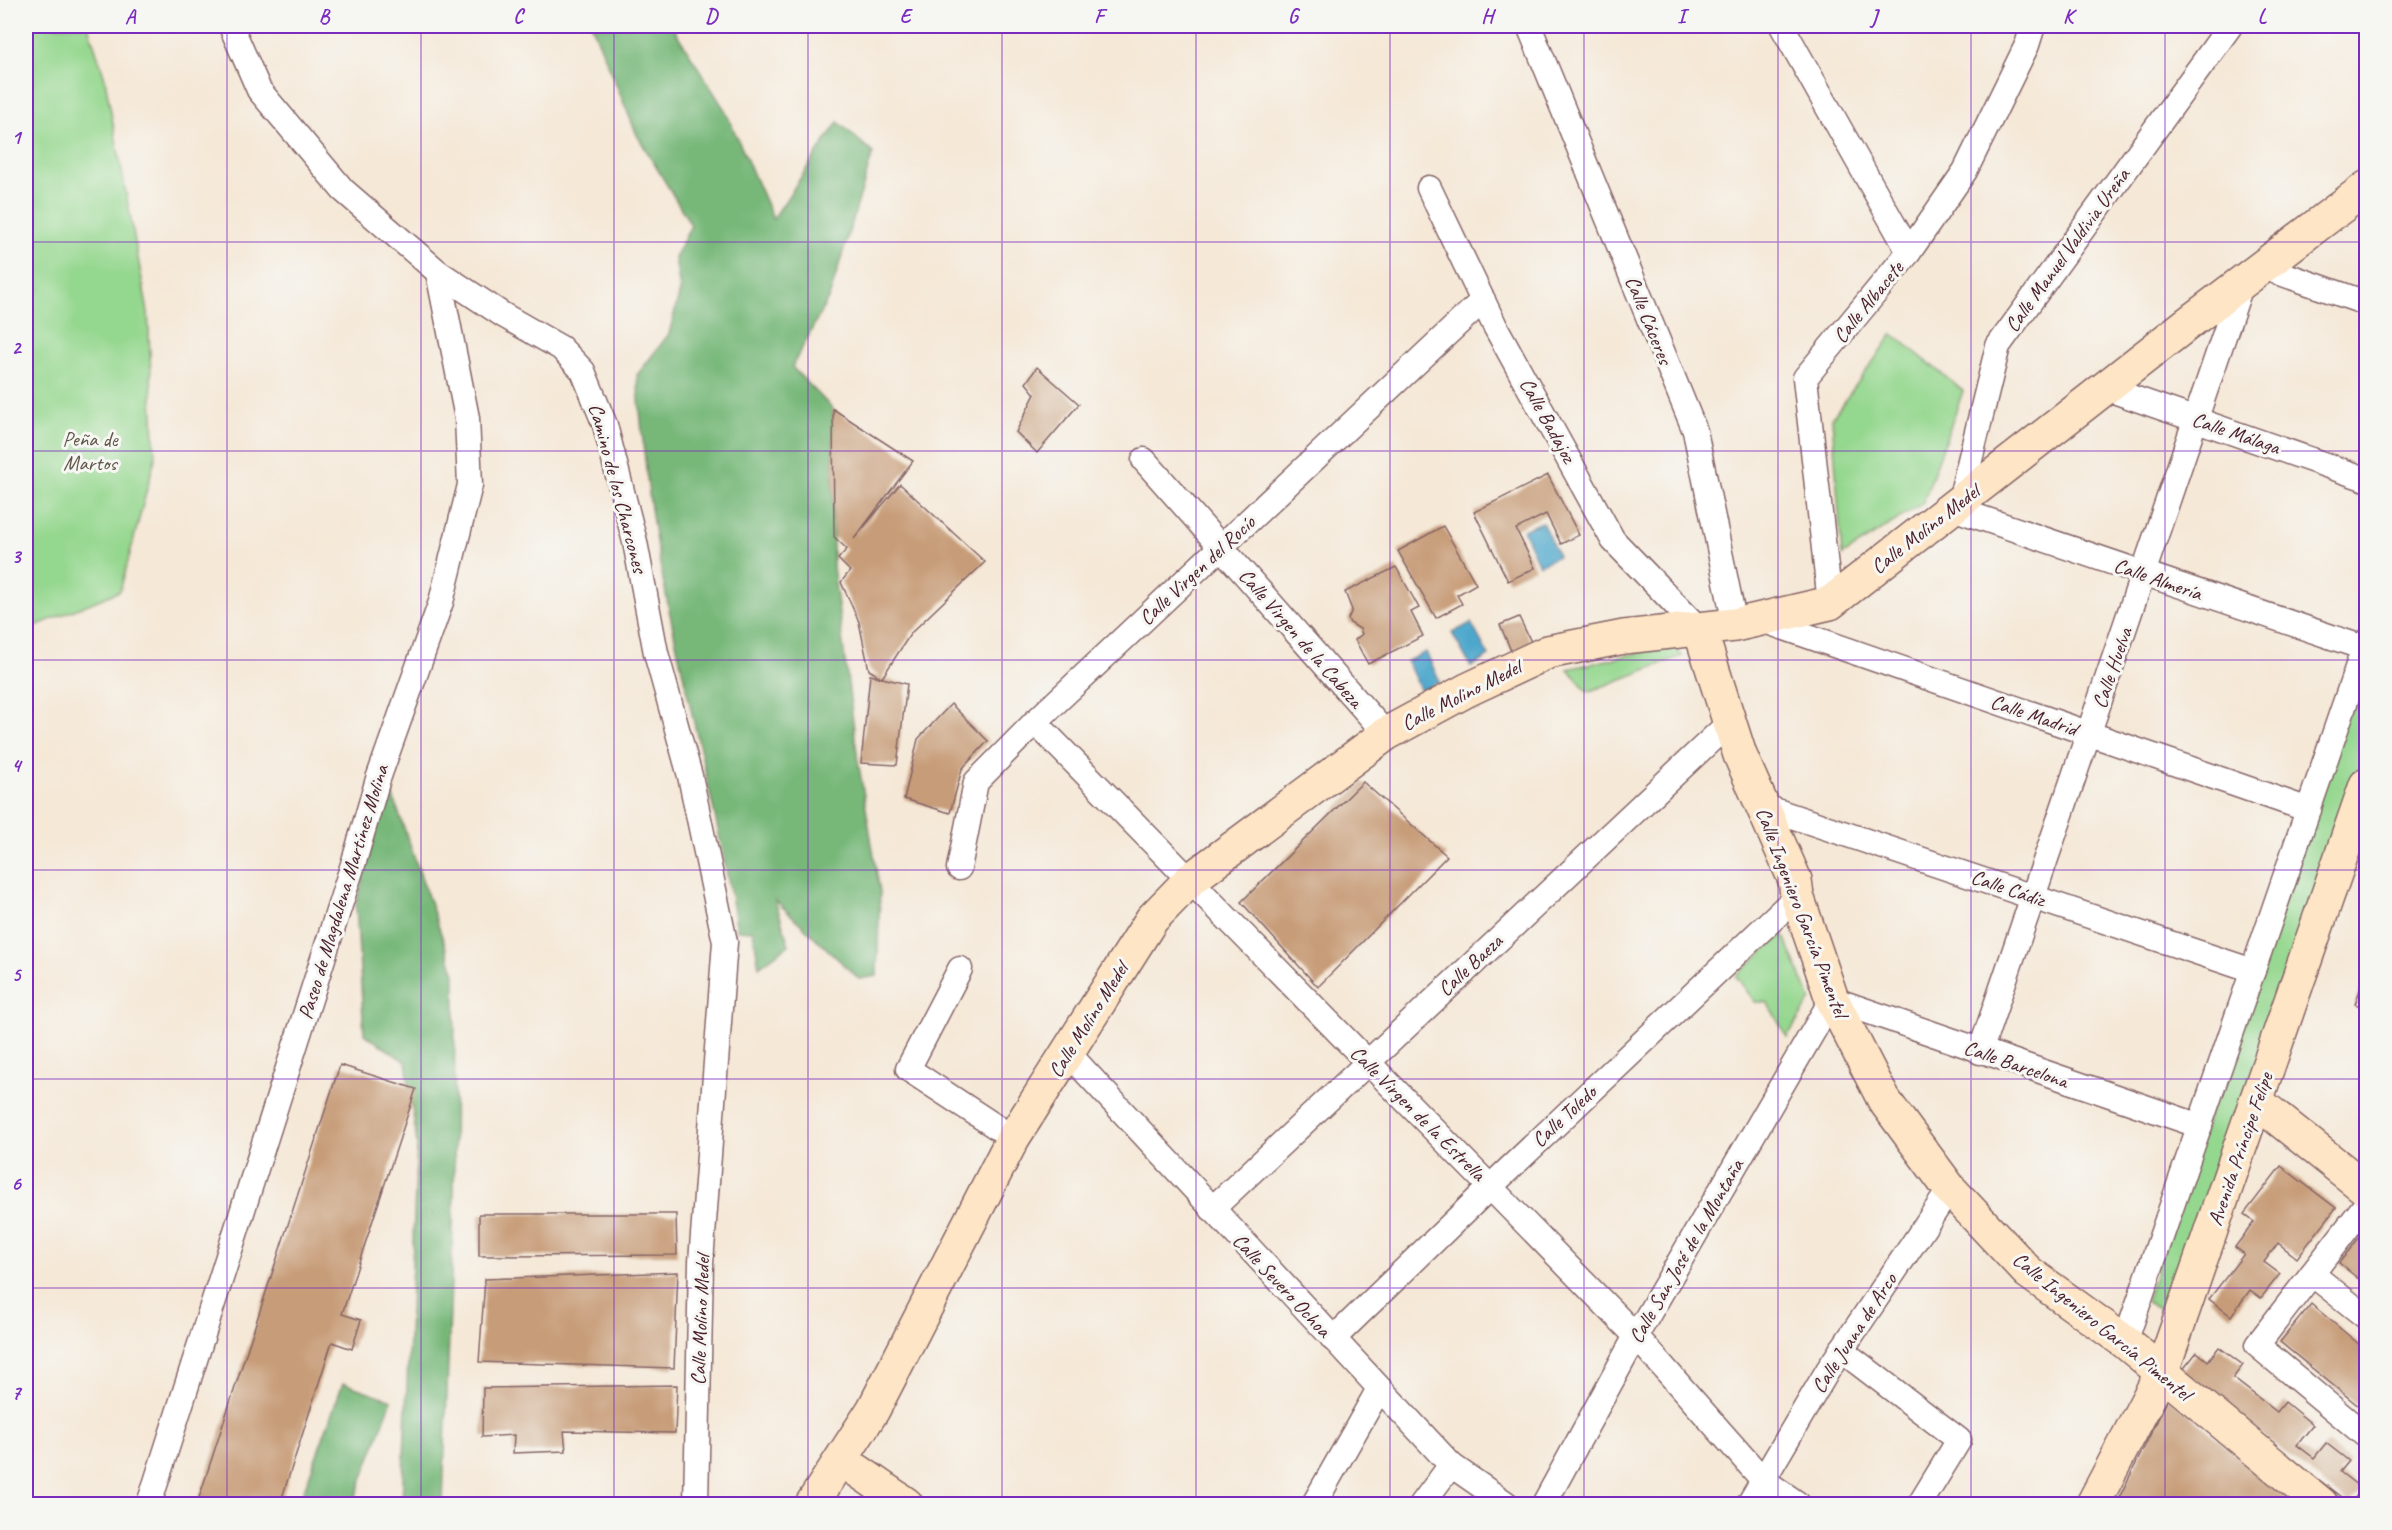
<svg xmlns="http://www.w3.org/2000/svg" width="2392" height="1530" font-family="Caveat,sans-serif">
<style>
.green{fill:#94d78e;stroke:#6f7b5c;stroke-width:1.5}
.forest{fill:#77b879;stroke:#606c52;stroke-width:1.5}
.water{fill:#4ea7cc;stroke:#4c637c;stroke-width:1.5}
.building{fill:#c79c78}
.lines{fill:none;stroke-linecap:round;stroke-linejoin:round}
.street-casing{stroke:#866567;stroke-width:27}
.secondary-casing{stroke:#866567;stroke-width:36}
.street{stroke:#fff;stroke-width:24}
.secondary{stroke:#fde5c5;stroke-width:33}
.grid{fill:none;stroke:#7b2cbf;stroke-width:1.5;stroke-opacity:0.55}
.labels{text-anchor:middle;stroke-width:6;stroke-linejoin:round;paint-order:stroke}
.street-label{font-size:21px;fill:#4a1f2b;stroke:#f6f6f2}
.park-label{font-size:21px;fill:#605649;stroke:#f6f6f2}
.neatline{fill:none;stroke:#7b2cbf;stroke-width:2}
.grid-label{font-size:20px;text-anchor:middle;font-weight:bold;fill:#7b2cbf}
</style>
<rect width="100%" height="100%" fill="#f6f6f2"/>
<filter id="ink" filterUnits="userSpaceOnUse"><feTurbulence type="fractalNoise" baseFrequency=".0167" numOctaves="2"/><feDisplacementMap in="SourceGraphic" scale="12" xChannelSelector="R" yChannelSelector="G"/><feConvolveMatrix kernelMatrix="1 2 1 2 8 2 1 2 1" color-interpolation-filters="sRGB"/></filter>
<filter id="wash" filterUnits="userSpaceOnUse"><feTurbulence type="fractalNoise" baseFrequency=".008" numOctaves="4" result="noise"/><feDisplacementMap in="SourceGraphic" scale="24" xChannelSelector="R" yChannelSelector="G"/><feGaussianBlur stdDeviation="1.35" result="paint"/><feColorMatrix in="noise" values="0 0 0 0 0 0 0 0 0 0 0 0 0 0 0 0 0 1.4 0 .05"/><feComposite in="paint" operator="in"/></filter>
<g filter="url(#wash)">
<rect width="100%" height="100%" fill="#f5e8d7"/>
<g class="green">
<polygon points="26,26 88,26 104,75 148,312 155,459 120,591 26,630"/>
<polygon points="1893,334 1963,391 1923,503 1842,556 1832,418"/>
<polygon points="1673,645 1682,656 1588,692 1568,669"/>
<polygon points="2366,648 2366,754 2176,1316 2146,1302"/>
<polygon points="1783,934 1811,1000 1787,1037 1767,1002 1755,1002 1736,976"/>
</g>
<g class="forest">
<path d="M592 26H672L725 110 773 219 838 122 873 153 830 295 792 367 833 409V567L858 760 880 892 877 976 859 979 775 900 789 945 759 967 753 931 737 930C717 807 683 687 660 564 648 501 642 438 637 375L669 334 680 291 675 258 691 225 637 135Z"/>
<polygon points="387,779 455,974 454,1196 443,1504 402,1504 417,1144 406,1062 364,1034 356,905"/>
<polygon points="343,1383 392,1400 353,1504 299,1504"/>
</g>
<g class="water">
<polygon points="1542,522 1558,556 1539,565 1523,530"/>
<polygon points="1471,623 1489,656 1471,667 1452,633"/>
<polygon points="1426,652 1440,682 1421,691 1407,661"/>
</g>
<g id="blocks">
<g class="building">
<polygon points="1037,367 1079,404 1037,453 1016,432 1035,394 1026,383"/>
<polygon points="833,409 913,461 854,539 900,484 985,562 911,633 882,678 869,670 859,622 841,582 850,571 838,559 847,549 834,537"/>
<polygon points="1548,475 1579,535 1561,544 1546,514 1516,529 1535,568 1508,581 1474,512"/>
<polygon points="1443,526 1476,584 1457,595 1462,604 1436,618 1398,551"/>
<polygon points="1396,567 1419,608 1411,612 1423,636 1368,664 1355,640 1362,634 1360,629 1350,623 1348,619 1352,610 1345,592"/>
<polygon points="1519,617 1532,644 1512,653 1500,625"/>
<polygon points="870,675 907,684 897,765 861,763"/>
<polygon points="951,704 988,741 962,769 950,813 904,799 918,739"/>
<polygon points="1363,782 1447,856 1318,987 1241,902"/>
<polygon points="2366,973 2366,1008 2355,1004"/>
<polygon points="340,1065 416,1089 342,1314 361,1320 352,1349 332,1342 280,1504 197,1504"/>
<polygon points="2281,1166 2336,1208 2297,1258 2278,1243 2264,1262 2280,1274 2261,1298 2250,1290 2231,1316 2209,1299 2244,1254 2235,1247 2254,1222 2244,1214"/>
<polygon points="479,1214 676,1214 677,1255 479,1256"/>
<polygon points="2366,1229 2366,1285 2339,1263"/>
<polygon points="678,1272 674,1368 479,1362 485,1279"/>
<polygon points="2311,1304 2366,1350 2366,1412 2280,1342"/>
<polygon points="2219,1347 2243,1365 2233,1378 2277,1412 2285,1402 2313,1425 2297,1445 2314,1458 2326,1443 2349,1461 2340,1472 2362,1489 2350,1504 2181,1372 2197,1352 2208,1361"/>
<polygon points="677,1385 675,1433 564,1431 566,1451 513,1453 514,1435 482,1437 483,1388"/>
<polygon points="2169,1397 2294,1504 2116,1504"/>
</g>
</g>
</g>
<g filter="url(#ink)">
<use href="#blocks" fill-opacity="0" stroke="#866567" stroke-width="1.5"/>
<g class="lines">
<defs>
<g id="street">
<polyline points="231,26 259,90 343,190 438,272 503,315 561,348 583,371 605,425 635,542 656,653 690,776 725,942 701,1262 696,1504"/>
<polyline points="1529,26 1695,431 1735,625"/>
<polyline points="1782,26 1909,252 1805,378 1830,603"/>
<polyline points="1429,188 1495,326 1613,540 1700,630"/>
<polyline points="1909,252 1965,171 2027,45 2033,26"/>
<polyline points="2263,267 2366,303"/>
<polyline points="2105,388 2366,479"/>
<polyline points="1144,460 1386,734"/>
<polyline points="1960,501 1998,346 2230,26"/>
<polyline points="1952,508 2364,648"/>
<polyline points="1759,619 2309,810"/>
<polyline points="1035,722 1636,1336 1763,1480 1798,1504"/>
<polyline points="1762,806 2253,971"/>
<polyline points="959,868 976,782 1035,722 1483,300"/>
<polyline points="960,969 908,1069 1013,1138"/>
<polyline points="1980,1052 2242,283"/>
<polyline points="1068,1053 1451,1465 1507,1504"/>
<polyline points="2366,1204 2257,1345 2366,1436"/>
<polyline points="1212,1209 1730,722"/>
<polyline points="2312,1274 2366,1317"/>
<polyline points="1333,1339 1491,1186 1797,896"/>
<polyline points="2125,1342 2366,642"/>
<polyline points="1841,1350 1959,1440 1920,1504"/>
<polyline points="149,1504 355,858 378,779 441,602 470,485 467,418 438,272"/>
<polyline points="1314,1504 1379,1389"/>
<polyline points="1422,1504 1451,1465"/>
<polyline points="1544,1504 1636,1336 1832,999 2200,1126"/>
<polyline points="1749,1504 1828,1370 1950,1189"/>
</g>
<g id="secondary">
<polyline points="1700,630 1740,755 1795,880 1797,896 1832,999 1884,1100 1950,1189 2028,1272 2125,1342 2321,1504"/>
<polyline points="2256,1101 2366,1189"/>
<polyline points="858,1471 906,1504"/>
<polyline points="812,1504 873,1410 1013,1138 1152,919 1190,880 1386,734 1467,690 1548,652 1624,637 1735,625 1830,603 2187,324 2366,188"/>
<polyline points="2093,1504 2161,1374 2366,785"/>
</g>
</defs>
<use href="#street" class="street-casing"/>
<use href="#secondary" class="secondary-casing"/>
<use href="#street" class="street"/>
<use href="#secondary" class="secondary"/>
</g>
</g>
<path class="grid" d="M227 26V1504M421 26V1504M614 26V1504M808 26V1504M1002 26V1504M1196 26V1504M1390 26V1504M1584 26V1504M1778 26V1504M1971 26V1504M2165 26V1504M26 242H2366M26 451H2366M26 660H2366M26 870H2366M26 1079H2366M26 1288H2366"/>
<g class="labels">
<g class="street-label">
<text transform="translate(2067 250) rotate(-54)" y="7">Calle Manuel Valdivia Ureña</text>
<text transform="translate(1868 302) rotate(-51)" y="7">Calle Albacete</text>
<text transform="translate(1649 320) rotate(68)" y="7">Calle Cáceres</text>
<text transform="translate(1548 420) rotate(61)" y="7">Calle Badajoz</text>
<text transform="translate(2236 433) rotate(19)" y="7">Calle Málaga</text>
<text transform="translate(618 488) rotate(75)" y="7">Camino de los Charcones</text>
<text transform="translate(1925 529) rotate(-38)" y="7">Calle Molino Medel</text>
<text transform="translate(1197 570) rotate(-43)" y="7">Calle Virgen del Rocío</text>
<text transform="translate(2158 579) rotate(19)" y="7">Calle Almería</text>
<text transform="translate(1301 638) rotate(49)" y="7">Calle Virgen de la Cabeza</text>
<text transform="translate(2112 668) rotate(-71)" y="7">Calle Huelva</text>
<text transform="translate(1461 695) rotate(-27)" y="7">Calle Molino Medel</text>
<text transform="translate(2034 715) rotate(19)" y="7">Calle Madrid</text>
<text transform="translate(2008 888) rotate(19)" y="7">Calle Cádiz</text>
<text transform="translate(343 892) rotate(-73)" y="7">Paseo de Magdalena Martínez Molina</text>
<text transform="translate(1802 912) rotate(69)" y="7">Calle Ingeniero García Pimentel</text>
<text transform="translate(1470 965) rotate(-43)" y="7">Calle Baeza</text>
<text transform="translate(1088 1020) rotate(-58)" y="7">Calle Molino Medel</text>
<text transform="translate(2016 1064) rotate(19)" y="7">Calle Barcelona</text>
<text transform="translate(1418 1113) rotate(45)" y="7">Calle Virgen de la Estrella</text>
<text transform="translate(1564 1116) rotate(-43)" y="7">Calle Toledo</text>
<text transform="translate(2240 1149) rotate(-71)" y="7">Avenida Príncipe Felipe</text>
<text transform="translate(1686 1251) rotate(-60)" y="7">Calle San José de la Montaña</text>
<text transform="translate(1282 1285) rotate(47)" y="7">Calle Severo Ochoa</text>
<text transform="translate(700 1320) rotate(-88)" y="7">Calle Molino Medel</text>
<text transform="translate(2102 1326) rotate(39)" y="7">Calle Ingeniero García Pimentel</text>
<text transform="translate(1854 1333) rotate(-57)" y="7">Calle Juana de Arco</text>
</g>
<g class="park-label">
<text x="90" y="446">Peña de<tspan x="90" dy="24">Martos</tspan></text>
</g>
</g>
<rect width="2392" height="1530" fill="none" stroke="#f6f6f2" stroke-width="66"/>
<rect x="33" y="33" width="2326" height="1464" class="neatline"/>
<g class="grid-label">
<text x="130" y="23">A</text>
<text x="324" y="23">B</text>
<text x="518" y="23">C</text>
<text x="711" y="23">D</text>
<text x="905" y="23">E</text>
<text x="1099" y="23">F</text>
<text x="1293" y="23">G</text>
<text x="1487" y="23">H</text>
<text x="1681" y="23">I</text>
<text x="1874" y="23">J</text>
<text x="2068" y="23">K</text>
<text x="2262" y="23">L</text>
<text x="16" y="144">1</text>
<text x="16" y="354">2</text>
<text x="16" y="563">3</text>
<text x="16" y="772">4</text>
<text x="16" y="981">5</text>
<text x="16" y="1190">6</text>
<text x="16" y="1399">7</text>
</g>
</svg>
